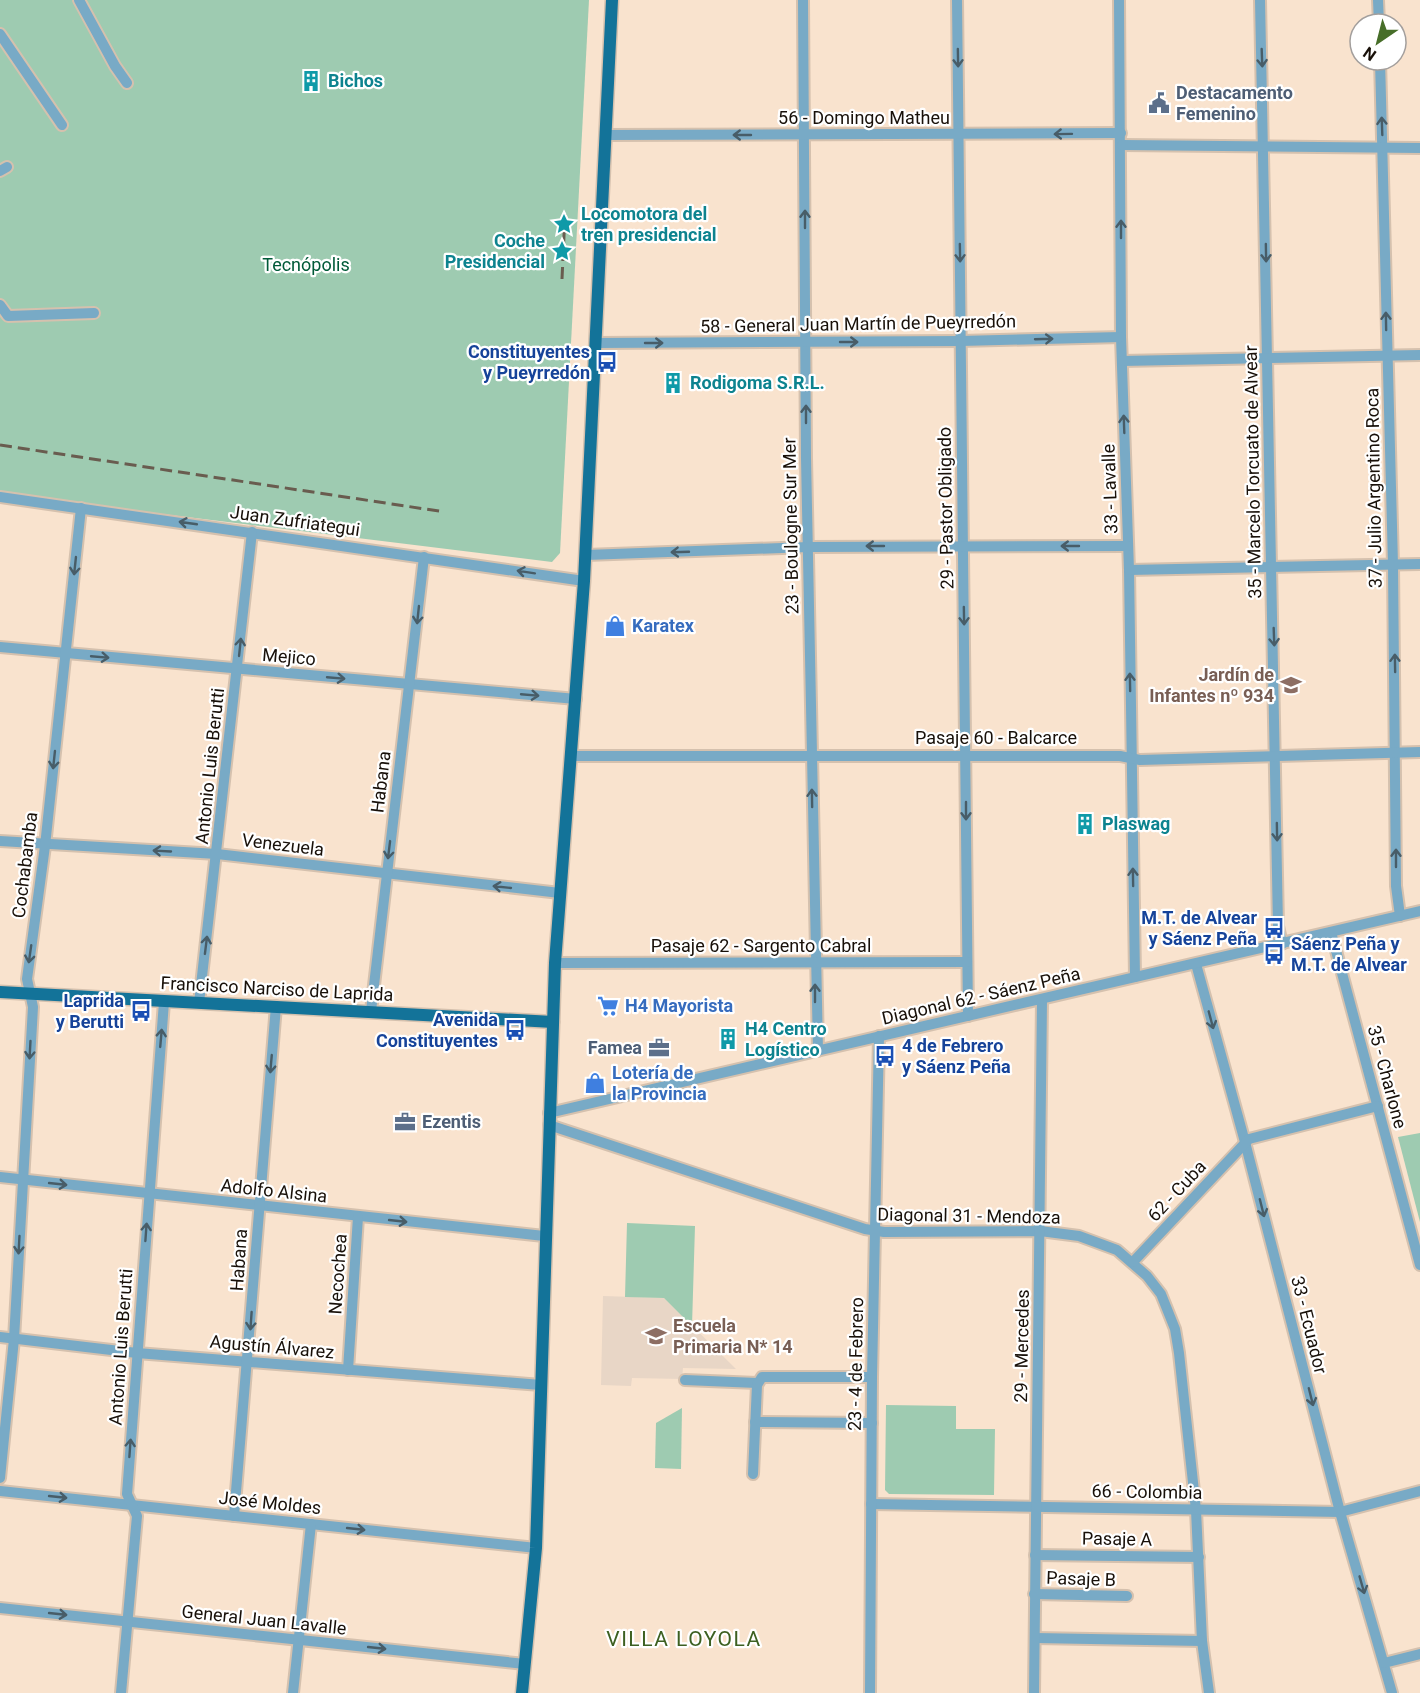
<svg xmlns="http://www.w3.org/2000/svg" width="1420" height="1693" font-family="Roboto,sans-serif">
<style>
.education{fill:#e8d6c6}
.green{fill:#9ecbb1}
.lines{fill:none;stroke-linecap:round;stroke-linejoin:round}
.minor-casing{stroke:#d5c1ae;stroke-width:14}
.major-casing{stroke:#d5c1ae;stroke-width:15}
.minor{stroke:#78aac6;stroke-width:10}
.major{stroke:#137399;stroke-width:12}
.rail{stroke:#695c4f;stroke-width:3;stroke-dasharray:12 6;stroke-linecap:butt}
.oneway{stroke:#485d68}
.labels{text-anchor:middle;stroke-width:4.5;stroke-linejoin:round;paint-order:stroke}
.culture-label{font-size:18px;font-weight:bold;fill:#0d838f;stroke:#fff;text-anchor:start}
.service-label{font-size:18px;font-weight:bold;fill:#4e5e75;stroke:#fff;text-anchor:start}
.street-label{font-size:18px;fill:#181009;stroke:#fff}
.park-label{font-size:18px;fill:#005a38;stroke:#fff}
.transit-label{font-size:18px;font-weight:bold;fill:#164399;stroke:#fff;text-anchor:end}
.shop-label{font-size:18px;font-weight:bold;fill:#366cbe;stroke:#fff;text-anchor:start}
.education-label{font-size:18px;font-weight:bold;fill:#785e54;stroke:#fff;text-anchor:end}
.quarter-label{font-size:21px;letter-spacing:1.5px;fill:#3d6021;stroke:#fff}
</style>
<rect width="100%" height="100%" fill="#f9e3ce"/>
<polygon class="education" points="603,1296 664,1298 736,1369 683,1368 682,1379 632,1378 631,1386 601,1385"/>
<g class="green">
<polygon points="0,0 589,0 560,553 552,562 0,494"/>
<polygon points="1420,1133 1420,1222 1398,1137"/>
<polygon points="627,1223 695,1226 692,1326 664,1298 625,1297"/>
<polygon points="886,1405 956,1406 956,1429 995,1429 994,1495 889,1494 885,1490"/>
<polygon points="682,1408 681,1469 655,1468 656,1423"/>
</g>
<g class="lines">
<defs>
<g id="minor">
<polyline points="79,0 115,66 127,83"/>
<polyline points="803,0 806,458 818,1051"/>
<polyline points="957,0 968,1016"/>
<polyline points="1119,0 1121,337 1129,570 1135,977"/>
<polyline points="1260,0 1278,926 1282,944"/>
<polyline points="1378,0 1379,24"/>
<polyline points="0,34 62,125"/>
<polyline points="1380,60 1393,565 1396,886 1400,916"/>
<polyline points="606,135 1121,133"/>
<polyline points="1122,145 1420,148"/>
<polyline points="0,171 7,167"/>
<polyline points="0,305 8,316 94,313"/>
<polyline points="596,343 961,341 1121,337"/>
<polyline points="1122,361 1420,355"/>
<polyline points="0,497 584,581"/>
<polyline points="586,555 809,547 1128,546"/>
<polyline points="1129,570 1420,564"/>
<polyline points="0,647 576,699"/>
<polyline points="572,756 1120,756 1140,760 1420,752"/>
<polyline points="0,841 217,854 560,893"/>
<polyline points="1331,932 1420,1265"/>
<polyline points="555,963 967,962"/>
<polyline points="1196,964 1245,1142 1340,1512 1392,1693"/>
<polyline points="199,1003 252,532"/>
<polyline points="371,1011 424,557"/>
<polyline points="549,1113 1420,911"/>
<polyline points="549,1125 865,1229 884,1232 1040,1231 1079,1236 1117,1250 1147,1276 1161,1294 1175,1329 1179,1353 1196,1510 1202,1641 1209,1693"/>
<polyline points="0,1177 544,1236"/>
<polyline points="1133,1262 1249,1139 1378,1106"/>
<polyline points="0,1337 137,1353 541,1385"/>
<polyline points="348,1370 358,1217"/>
<polyline points="685,1380 757,1383"/>
<polyline points="755,1422 872,1423"/>
<polyline points="753,1474 757,1385 762,1377 872,1377"/>
<polyline points="0,1478 14,1339 33,1007 27,979 45,846 81,508"/>
<polyline points="0,1491 536,1548"/>
<polyline points="871,1504 1340,1512 1420,1491"/>
<polyline points="234,1516 276,1006"/>
<polyline points="1035,1555 1199,1557"/>
<polyline points="1034,1594 1127,1596"/>
<polyline points="0,1608 525,1664"/>
<polyline points="1035,1638 1202,1641"/>
<polyline points="1384,1663 1420,1654"/>
<polyline points="121,1693 137,1516 127,1494 164,1002"/>
<polyline points="293,1693 311,1524"/>
<polyline points="870,1693 872,1377 879,1036"/>
<polyline points="1034,1693 1042,1000"/>
</g>
<g id="major">
<polyline points="0,992 553,1022"/>
<polyline points="522,1693 536,1548 555,963 584,581 612,0"/>
</g>
</defs>
<use href="#minor" class="minor-casing"/>
<use href="#major" class="major-casing"/>
<use href="#minor" class="minor"/>
<use href="#major" class="major"/>
<g class="rail">
<polyline points="562,279 565,214"/>
<polyline points="0,445 445,512"/>
</g>
</g>
<defs><path id="oneway-shaft" d="M-6 0H5M1.5-3L5.5 0L1.5 3" fill="none" stroke-width="1.6" stroke-linecap="round" stroke-linejoin="round" transform="scale(1.5)"/></defs>
<g class="oneway">
<use href="#oneway-shaft" transform="translate(958 58) rotate(89)"/>
<use href="#oneway-shaft" transform="translate(1262 58) rotate(88)"/>
<use href="#oneway-shaft" transform="translate(1382 126) rotate(-92)"/>
<use href="#oneway-shaft" transform="translate(1063 134) rotate(179)"/>
<use href="#oneway-shaft" transform="translate(742 135) rotate(180)"/>
<use href="#oneway-shaft" transform="translate(805 219) rotate(-90)"/>
<use href="#oneway-shaft" transform="translate(1121 229) rotate(-90)"/>
<use href="#oneway-shaft" transform="translate(960 253) rotate(89)"/>
<use href="#oneway-shaft" transform="translate(1266 253) rotate(89)"/>
<use href="#oneway-shaft" transform="translate(1386 321) rotate(-91)"/>
<use href="#oneway-shaft" transform="translate(1044 339) rotate(-2)"/>
<use href="#oneway-shaft" transform="translate(849 342)"/>
<use href="#oneway-shaft" transform="translate(654 343)"/>
<use href="#oneway-shaft" transform="translate(806 414) rotate(-90)"/>
<use href="#oneway-shaft" transform="translate(1124 424) rotate(-92)"/>
<use href="#oneway-shaft" transform="translate(188 523) rotate(-172)"/>
<use href="#oneway-shaft" transform="translate(875 546) rotate(180)"/>
<use href="#oneway-shaft" transform="translate(1070 546) rotate(180)"/>
<use href="#oneway-shaft" transform="translate(680 552) rotate(178)"/>
<use href="#oneway-shaft" transform="translate(75 566) rotate(96)"/>
<use href="#oneway-shaft" transform="translate(526 572) rotate(-171)"/>
<use href="#oneway-shaft" transform="translate(418 615) rotate(96)"/>
<use href="#oneway-shaft" transform="translate(964 616) rotate(89)"/>
<use href="#oneway-shaft" transform="translate(1274 637) rotate(88)"/>
<use href="#oneway-shaft" transform="translate(240 647) rotate(-84)"/>
<use href="#oneway-shaft" transform="translate(100 657) rotate(5)"/>
<use href="#oneway-shaft" transform="translate(1395 663) rotate(-91)"/>
<use href="#oneway-shaft" transform="translate(336 678) rotate(5)"/>
<use href="#oneway-shaft" transform="translate(1130 682) rotate(-91)"/>
<use href="#oneway-shaft" transform="translate(530 695) rotate(5)"/>
<use href="#oneway-shaft" transform="translate(54 760) rotate(96)"/>
<use href="#oneway-shaft" transform="translate(812 798) rotate(-91)"/>
<use href="#oneway-shaft" transform="translate(966 811) rotate(90)"/>
<use href="#oneway-shaft" transform="translate(1277 832) rotate(89)"/>
<use href="#oneway-shaft" transform="translate(389 850) rotate(97)"/>
<use href="#oneway-shaft" transform="translate(162 851) rotate(-177)"/>
<use href="#oneway-shaft" transform="translate(1396 858) rotate(-90)"/>
<use href="#oneway-shaft" transform="translate(1133 877) rotate(-91)"/>
<use href="#oneway-shaft" transform="translate(502 887) rotate(-174)"/>
<use href="#oneway-shaft" transform="translate(206 945) rotate(-83)"/>
<use href="#oneway-shaft" transform="translate(30 954) rotate(98)"/>
<use href="#oneway-shaft" transform="translate(815 993) rotate(-90)"/>
<use href="#oneway-shaft" transform="translate(1211 1020) rotate(75)"/>
<use href="#oneway-shaft" transform="translate(161 1038) rotate(-85)"/>
<use href="#oneway-shaft" transform="translate(30 1050) rotate(93)"/>
<use href="#oneway-shaft" transform="translate(271 1064) rotate(95)"/>
<use href="#oneway-shaft" transform="translate(58 1184) rotate(6)"/>
<use href="#oneway-shaft" transform="translate(1262 1208) rotate(76)"/>
<use href="#oneway-shaft" transform="translate(398 1221) rotate(6)"/>
<use href="#oneway-shaft" transform="translate(146 1232) rotate(-86)"/>
<use href="#oneway-shaft" transform="translate(19 1245) rotate(93)"/>
<use href="#oneway-shaft" transform="translate(251 1321) rotate(94)"/>
<use href="#oneway-shaft" transform="translate(1311 1397) rotate(76)"/>
<use href="#oneway-shaft" transform="translate(130 1448) rotate(-86)"/>
<use href="#oneway-shaft" transform="translate(58 1497) rotate(6)"/>
<use href="#oneway-shaft" transform="translate(356 1529) rotate(6)"/>
<use href="#oneway-shaft" transform="translate(1362 1585) rotate(74)"/>
<use href="#oneway-shaft" transform="translate(58 1614) rotate(6)"/>
<use href="#oneway-shaft" transform="translate(377 1648) rotate(6)"/>
</g>
<defs>
<symbol id="building-bare" viewBox="-9 -9 18 18"><path d="M-4-6H4V6H1V3H-1V6H-4ZM-2.5-4.3h1.7v1.8h-1.7ZM.8-4.3h1.7v1.8H.8ZM-2.5-1h1.7V.8h-1.7ZM.8-1h1.7V.8H.8Z" fill="#0f9aa8" stroke="#fff" stroke-width="2.5" paint-order="stroke"/></symbol>
<symbol id="civic-bare" viewBox="-9 -9 18 18"><path d="M-.6-6.5H3V-4.5H.6V-3L4-1V1h2V6H-6V1h2V-1L-.6-3ZM-1.2 2.5V6h2.4V2.5Z" fill="#5c6f8a" stroke="#fff" stroke-width="2.5" paint-order="stroke"/></symbol>
<symbol id="sight-bare" viewBox="-9 -9 18 18"><path d="M0-6L1.8-2.2L6-1.7L2.9 1.2L3.7 5.4L0 3.3L-3.7 5.4L-2.9 1.2L-6-1.7L-1.8-2.2Z" fill="#0f9aa8" stroke="#fff" stroke-width="2.5" paint-order="stroke"/></symbol>
<symbol id="bus-bare" viewBox="-9 -9 18 18"><path d="M-5-6H5V4H4V6H2V4H-2V6H-4V4H-5ZM-3.5-4V0h7V-4ZM-3.5 1.2v1.5H-2V1.2ZM2 1.2v1.5H3.5V1.2Z" fill="#1a4fb4" stroke="#fff" stroke-width="2.5" paint-order="stroke"/></symbol>
<symbol id="shop-bare" viewBox="-9 -9 18 18"><path d="M-5-2.5h2.3a2.7 3.5 0 0 1 5.4 0H5L5.5 6h-11ZM-1.5-2.5h3a1.5 2.3 0 0 0-3 0Z" fill="#3f7fe0" stroke="#fff" stroke-width="2.5" paint-order="stroke"/></symbol>
<symbol id="school-bare" viewBox="-9 -9 18 18"><path d="M0-5L7-2L0 1L-7-2ZM-4 1L0 2.5L4 1V4Q0 6-4 4Z" fill="#8d6e63" stroke="#fff" stroke-width="2.5" paint-order="stroke"/></symbol>
<symbol id="supermarket-bare" viewBox="-9 -9 18 18"><path d="M-6-5.5h2.5l.6 2H6L4.5 2H-2.5L-4.4-4H-6ZM-1.5 3.2a1.3 1.3 0 1 0 .1 0ZM3 3.2a1.3 1.3 0 1 0 .1 0Z" fill="#3f7fe0" stroke="#fff" stroke-width="2.5" paint-order="stroke"/></symbol>
<symbol id="office-bare" viewBox="-9 -9 18 18"><path d="M-6-3h4V-5.5h4V-3h4V5H-6ZM-1-4.5V-3h2v-1.5ZM-6 0V1H6V0Z" fill="#5c6f8a" stroke="#fff" stroke-width="2.5" paint-order="stroke"/></symbol>
</defs>
<g fill-rule="evenodd">
<use href="#building-bare" x="296" y="66" width="30" height="30"/>
<use href="#civic-bare" x="1144" y="88" width="30" height="30"/>
<use href="#sight-bare" x="549" y="209" width="30" height="30"/>
<use href="#sight-bare" x="547" y="236" width="30" height="30"/>
<use href="#bus-bare" x="592" y="347" width="30" height="30"/>
<use href="#building-bare" x="658" y="368" width="30" height="30"/>
<use href="#shop-bare" x="600" y="611" width="30" height="30"/>
<use href="#school-bare" x="1276" y="670" width="30" height="30"/>
<use href="#building-bare" x="1070" y="809" width="30" height="30"/>
<use href="#bus-bare" x="1259" y="913" width="30" height="30"/>
<use href="#bus-bare" x="1259" y="939" width="30" height="30"/>
<use href="#supermarket-bare" x="593" y="991" width="30" height="30"/>
<use href="#bus-bare" x="126" y="996" width="30" height="30"/>
<use href="#bus-bare" x="500" y="1015" width="30" height="30"/>
<use href="#building-bare" x="713" y="1024" width="30" height="30"/>
<use href="#office-bare" x="644" y="1033" width="30" height="30"/>
<use href="#bus-bare" x="870" y="1041" width="30" height="30"/>
<use href="#shop-bare" x="580" y="1068" width="30" height="30"/>
<use href="#office-bare" x="390" y="1107" width="30" height="30"/>
<use href="#school-bare" x="641" y="1321" width="30" height="30"/>
</g>
<g class="labels">
<g class="culture-label">
<text x="328" y="87">Bichos</text>
<text x="581" y="220">Locomotora del<tspan x="581" dy="21">tren presidencial</tspan></text>
<text x="545" y="247" text-anchor="end">Coche<tspan x="545" dy="21">Presidencial</tspan></text>
<text x="690" y="389">Rodigoma S.R.L.</text>
<text x="1102" y="830">Plaswag</text>
<text x="745" y="1035">H4 Centro<tspan x="745" dy="21">Logístico</tspan></text>
</g>
<g class="service-label">
<text x="1176" y="99">Destacamento<tspan x="1176" dy="21">Femenino</tspan></text>
<text x="642" y="1054" text-anchor="end">Famea</text>
<text x="422" y="1128">Ezentis</text>
</g>
<g class="street-label">
<text x="864" y="124">56 - Domingo Matheu</text>
<text transform="translate(858 324) rotate(-1)" y="6">58 - General Juan Martín de Pueyrredón</text>
<text transform="translate(1253 472) rotate(-91)" y="6">35 - Marcelo Torcuato de Alvear</text>
<text transform="translate(1374 488) rotate(-91)" y="6">37 - Julio Argentino Roca</text>
<text transform="translate(1110 489) rotate(-92)" y="6">33 - Lavalle</text>
<text transform="translate(946 508) rotate(-91)" y="6">29 - Pastor Obligado</text>
<text transform="translate(295 521) rotate(8)" y="6">Juan Zufriategui</text>
<text transform="translate(791 526) rotate(-91)" y="6">23 - Boulogne Sur Mer</text>
<text transform="translate(289 657) rotate(5)" y="6">Mejico</text>
<text x="996" y="744">Pasaje 60 - Balcarce</text>
<text transform="translate(210 766) rotate(-84)" y="6">Antonio Luis Berutti</text>
<text transform="translate(381 782) rotate(-83)" y="6">Habana</text>
<text transform="translate(283 845) rotate(7)" y="6">Venezuela</text>
<text transform="translate(25 865) rotate(-83)" y="6">Cochabamba</text>
<text x="761" y="952">Pasaje 62 - Sargento Cabral</text>
<text transform="translate(277 989) rotate(3)" y="6">Francisco Narciso de Laprida</text>
<text transform="translate(981 996) rotate(-13)" y="6">Diagonal 62 - Sáenz Peña</text>
<text transform="translate(1387 1077) rotate(75)" y="6">35 - Charlone</text>
<text transform="translate(274 1191) rotate(6)" y="6">Adolfo Alsina</text>
<text transform="translate(1177 1191) rotate(-47)" y="6">62 - Cuba</text>
<text transform="translate(969 1216) rotate(1)" y="6">Diagonal 31 - Mendoza</text>
<text transform="translate(239 1260) rotate(-86)" y="6">Habana</text>
<text transform="translate(338 1274) rotate(-86)" y="6">Necochea</text>
<text transform="translate(1309 1325) rotate(76)" y="6">33 - Ecuador</text>
<text transform="translate(1022 1346) rotate(-89)" y="6">29 - Mercedes</text>
<text transform="translate(121 1347) rotate(-86)" y="6">Antonio Luis Berutti</text>
<text transform="translate(272 1347) rotate(5)" y="6">Agustín Álvarez</text>
<text transform="translate(856 1364) rotate(-89)" y="6">23 - 4 de Febrero</text>
<text transform="translate(1147 1492) rotate(1)" y="6">66 - Colombia</text>
<text transform="translate(270 1503) rotate(6)" y="6">José Moldes</text>
<text transform="translate(1117 1539) rotate(1)" y="6">Pasaje A</text>
<text transform="translate(1081 1579) rotate(2)" y="6">Pasaje B</text>
<text transform="translate(264 1620) rotate(6)" y="6">General Juan Lavalle</text>
</g>
<g class="park-label">
<text x="306" y="271">Tecnópolis</text>
</g>
<g class="transit-label">
<text x="590" y="358">Constituyentes<tspan x="590" dy="21">y Pueyrredón</tspan></text>
<text x="1257" y="924">M.T. de Alvear<tspan x="1257" dy="21">y Sáenz Peña</tspan></text>
<text x="1291" y="950" text-anchor="start">Sáenz Peña y<tspan x="1291" dy="21">M.T. de Alvear</tspan></text>
<text x="124" y="1007">Laprida<tspan x="124" dy="21">y Berutti</tspan></text>
<text x="498" y="1026">Avenida<tspan x="498" dy="21">Constituyentes</tspan></text>
<text x="902" y="1052" text-anchor="start">4 de Febrero<tspan x="902" dy="21">y Sáenz Peña</tspan></text>
</g>
<g class="shop-label">
<text x="632" y="632">Karatex</text>
<text x="625" y="1012">H4 Mayorista</text>
<text x="612" y="1079">Lotería de<tspan x="612" dy="21">la Provincia</tspan></text>
</g>
<g class="education-label">
<text x="1274" y="681">Jardín de<tspan x="1274" dy="21">Infantes nº 934</tspan></text>
<text x="673" y="1332" text-anchor="start">Escuela<tspan x="673" dy="21">Primaria N* 14</tspan></text>
</g>
<g class="quarter-label">
<text x="684" y="1646">VILLA LOYOLA</text>
</g>
</g>
<g transform="translate(1378 42) rotate(215)"><circle r="28" fill="#ffffff" stroke="#a39f9d" stroke-width="1.5"/>
<path d="M0-4.5L10 22L0 15L-10 22Z" fill="#476e29"/>
<text y="-9" font-size="16" font-weight="bold" text-anchor="middle" fill="#181009">N</text>
</g>
</svg>
